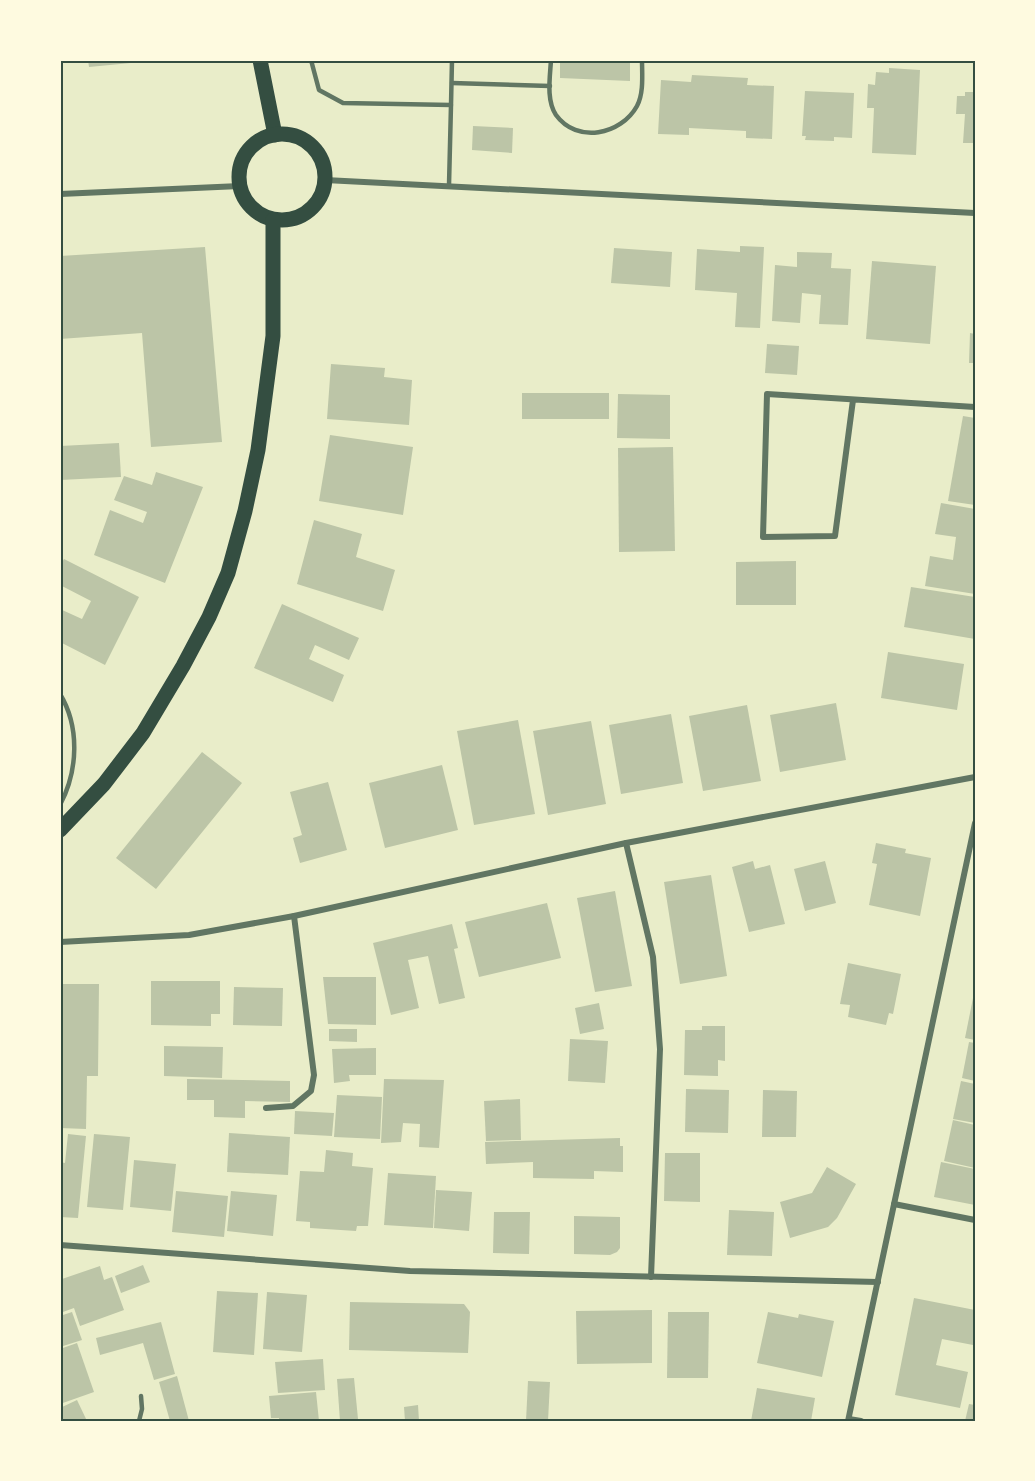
<svg xmlns="http://www.w3.org/2000/svg" width="1035" height="1481" font-family="Karla,sans-serif">
<style>
.building{fill:#bcc5a7}
.lines{fill:none;stroke-linecap:round;stroke-linejoin:round}
.service{stroke:#617663;stroke-width:4.5}
.minor{stroke:#617663;stroke-width:6}
.primary{stroke:#344e41;stroke-width:15}
.neatline{fill:none;stroke:#344e41;stroke-width:2}
</style>
<rect width="100%" height="100%" fill="#e9edc9"/>
<g class="building">
<polygon points="88,60 141,60 141,62 89,67"/>
<polygon points="560,60 630,60 630,81 560,78"/>
<polygon points="889,68 920,70 916,155 872,153 874,108 867,108 868,84 875,85 876,72 889,73"/>
<polygon points="692,75 748,78 747,85 774,86 772,139 746,138 746,131 689,128 689,135 658,134 661,80 691,82"/>
<polygon points="805,91 854,93 852,138 834,137 834,141 805,140 806,136 802,136"/>
<polygon points="965,92 975,92 975,143 963,143 965,114 956,114 957,96 965,96"/>
<polygon points="473,126 513,128 512,153 472,150"/>
<polygon points="740,246 764,247 760,328 735,327 737,293 695,290 697,249 740,252"/>
<polygon points="205,247 222,442 151,447 142,333 60,339 60,256"/>
<polygon points="614,248 672,252 670,287 611,283"/>
<polygon points="797,252 832,253 831,268 851,269 848,325 819,324 821,295 802,293 800,323 772,321 775,265 797,267"/>
<polygon points="872,261 936,266 930,344 866,339"/>
<polygon points="970,333 975,334 975,363 969,363"/>
<polygon points="767,344 799,346 797,375 765,373"/>
<polygon points="331,364 385,368 384,377 412,380 409,425 327,419"/>
<rect x="522" y="393" width="87" height="26"/>
<polygon points="618,394 670,395 670,439 617,438"/>
<polygon points="963,416 975,418 975,505 948,501"/>
<polygon points="330,435 413,447 403,515 319,501"/>
<polygon points="119,443 121,477 60,480 60,446"/>
<polygon points="673,447 675,551 619,552 618,448"/>
<polygon points="156,472 203,487 165,583 94,555 110,510 143,523 147,512 114,500 124,476 152,485"/>
<polygon points="941,503 975,509 975,594 925,586 930,556 953,560 956,537 935,534"/>
<polygon points="314,520 362,534 356,557 395,570 383,611 297,584"/>
<polygon points="64,559 139,597 105,665 60,642 60,609 82,619 91,601 60,585 60,566"/>
<polygon points="796,561 796,605 736,605 736,562"/>
<polygon points="911,587 975,597 975,639 904,627"/>
<polygon points="282,604 359,638 349,660 315,645 309,659 344,675 333,702 254,668"/>
<polygon points="888,652 964,664 957,710 881,698"/>
<polygon points="836,703 846,760 780,772 770,715"/>
<polygon points="747,705 761,781 703,791 689,716"/>
<polygon points="671,714 683,783 621,794 609,725"/>
<polygon points="518,720 535,814 474,825 457,731"/>
<polygon points="591,721 606,804 548,815 533,731"/>
<polygon points="202,752 242,783 156,889 116,858"/>
<polygon points="442,765 458,830 385,848 369,783"/>
<polygon points="328,782 347,850 300,863 293,838 302,835 290,792"/>
<polygon points="876,843 906,849 905,853 931,858 920,916 869,905 877,864 872,863"/>
<polygon points="753,861 755,869 770,865 785,924 749,932 732,867"/>
<polygon points="825,861 836,903 805,911 794,869"/>
<polygon points="711,875 727,976 680,984 664,882"/>
<polygon points="615,891 632,986 595,992 577,898"/>
<polygon points="547,903 561,958 479,977 465,922"/>
<polygon points="452,924 458,948 454,949 465,998 439,1004 428,956 408,960 419,1008 391,1015 373,943"/>
<polygon points="848,963 901,974 893,1014 889,1013 886,1025 848,1017 850,1005 840,1004"/>
<polygon points="323,977 376,977 376,1025 328,1024"/>
<polygon points="151,981 220,981 220,1014 211,1014 211,1026 151,1025"/>
<polygon points="60,984 99,984 98,1076 87,1076 86,1129 60,1128"/>
<polygon points="234,987 283,988 282,1026 233,1025"/>
<polygon points="974,993 975,993 975,1040 965,1038"/>
<polygon points="599,1003 604,1029 580,1034 575,1008"/>
<polygon points="702,1026 725,1026 725,1061 718,1060 718,1076 684,1075 685,1030 702,1030"/>
<polygon points="329,1029 357,1029 357,1042 329,1041"/>
<polygon points="570,1039 608,1041 605,1083 568,1081"/>
<polygon points="969,1042 975,1043 975,1081 962,1078"/>
<polygon points="164,1046 223,1047 222,1078 164,1076"/>
<polygon points="376,1048 376,1075 349,1075 350,1081 334,1083 332,1049"/>
<polygon points="187,1079 290,1081 290,1102 245,1101 245,1118 214,1117 214,1100 187,1100"/>
<polygon points="384,1079 444,1080 439,1148 419,1147 420,1124 403,1123 401,1142 381,1143"/>
<polygon points="961,1081 975,1084 975,1123 953,1119"/>
<polygon points="686,1089 729,1090 728,1133 685,1132"/>
<polygon points="763,1090 797,1091 796,1137 762,1137"/>
<polygon points="337,1095 382,1097 380,1139 334,1137"/>
<polygon points="520,1099 521,1140 486,1141 484,1101"/>
<polygon points="295,1111 334,1113 332,1136 294,1134"/>
<polygon points="953,1120 975,1125 975,1168 944,1161"/>
<polygon points="229,1133 290,1137 288,1175 227,1172"/>
<polygon points="68,1134 86,1136 78,1218 60,1217 62,1193 60,1193 60,1162 65,1163"/>
<polygon points="94,1134 130,1137 123,1210 87,1207"/>
<polygon points="620,1138 620,1146 623,1146 623,1172 594,1171 594,1179 533,1178 533,1162 486,1164 485,1142"/>
<polygon points="326,1150 353,1153 352,1166 373,1168 368,1226 357,1226 356,1231 310,1228 310,1222 296,1221 300,1171 324,1172"/>
<polygon points="665,1153 700,1153 700,1202 664,1201"/>
<polygon points="134,1160 176,1164 171,1211 130,1207"/>
<polygon points="941,1162 975,1169 975,1205 934,1197"/>
<polygon points="827,1167 856,1184 837,1218 828,1227 790,1238 780,1202 812,1193"/>
<polygon points="388,1173 436,1176 433,1228 384,1225"/>
<polygon points="436,1190 472,1192 469,1231 434,1228"/>
<polygon points="176,1191 228,1196 224,1237 172,1232"/>
<polygon points="231,1191 277,1195 273,1236 227,1231"/>
<polygon points="729,1210 774,1212 772,1256 727,1255"/>
<polygon points="494,1212 530,1212 529,1254 493,1253"/>
<polygon points="574,1216 620,1217 620,1248 617,1252 610,1255 574,1254"/>
<polygon points="143,1265 150,1282 121,1293 115,1276"/>
<polygon points="100,1266 104,1280 112,1277 124,1310 80,1326 74,1308 60,1313 60,1276 62,1279"/>
<polygon points="217,1291 258,1293 254,1355 213,1352"/>
<polygon points="267,1292 307,1295 302,1352 263,1349"/>
<polygon points="914,1298 975,1310 973,1345 942,1339 936,1365 968,1372 960,1408 895,1395"/>
<polygon points="350,1302 464,1304 470,1312 468,1353 349,1350"/>
<polygon points="652,1310 652,1363 577,1364 576,1311"/>
<polygon points="72,1312 82,1340 60,1347 60,1316"/>
<polygon points="668,1312 709,1312 708,1378 667,1378"/>
<polygon points="768,1312 798,1318 799,1314 834,1321 822,1377 757,1363"/>
<polygon points="161,1322 175,1374 154,1380 143,1343 100,1355 96,1338"/>
<polygon points="77,1343 94,1392 60,1404 60,1349"/>
<polygon points="323,1359 325,1390 278,1393 275,1362"/>
<polygon points="177,1376 189,1421 170,1421 159,1382"/>
<polygon points="354,1378 358,1419 340,1421 337,1379"/>
<polygon points="528,1381 550,1382 548,1421 526,1421"/>
<polygon points="757,1388 815,1398 811,1421 751,1421"/>
<polygon points="316,1392 319,1421 279,1421 279,1418 271,1418 269,1396"/>
<polygon points="77,1400 87,1421 60,1421 60,1408"/>
<polygon points="969,1404 975,1405 975,1421 965,1421"/>
<polygon points="418,1405 419,1421 405,1421 404,1407"/>
</g>
<g class="lines">
<g class="service">
<polyline points="311,60 319,90 343,103 451,105 449,185"/>
<path d="M551 60C550 77 546 100 556 115 577 144 621 135 637 106 644 93 642 74 642 60"/>
<polyline points="452,83 550,86"/>
<polyline points="451,105 452,60"/>
<path d="M60 694C80 727 78 771 60 805"/>
<polyline points="139,1421 142,1409 141,1396"/>
</g>
<g class="minor">
<polyline points="325,180 975,213"/>
<polyline points="60,194 240,186"/>
<polyline points="853,400 835,536 763,537 767,394 975,407"/>
<polyline points="626,843 653,957 660,1049 651,1277"/>
<polyline points="60,942 189,935 294,916 626,843 975,777"/>
<polyline points="266,1108 293,1106 311,1091 314,1075 294,916"/>
<polyline points="894,1204 975,1220"/>
<polyline points="60,1245 410,1271 878,1282"/>
<polyline points="849,1419 861,1421"/>
<polyline points="848,1421 975,823"/>
</g>
<g class="primary">
<polyline points="260,60 275,135"/>
<circle cx="282" cy="177" r="43"/>
<polyline points="60,830 104,784 143,733 183,666 209,617 228,573 245,511 258,450 273,336 273,220"/>
</g>
</g>
<rect width="1035" height="1481" fill="none" stroke="#fefae0" stroke-width="123"/>
<rect x="62" y="62" width="912" height="1358" class="neatline"/>
</svg>
